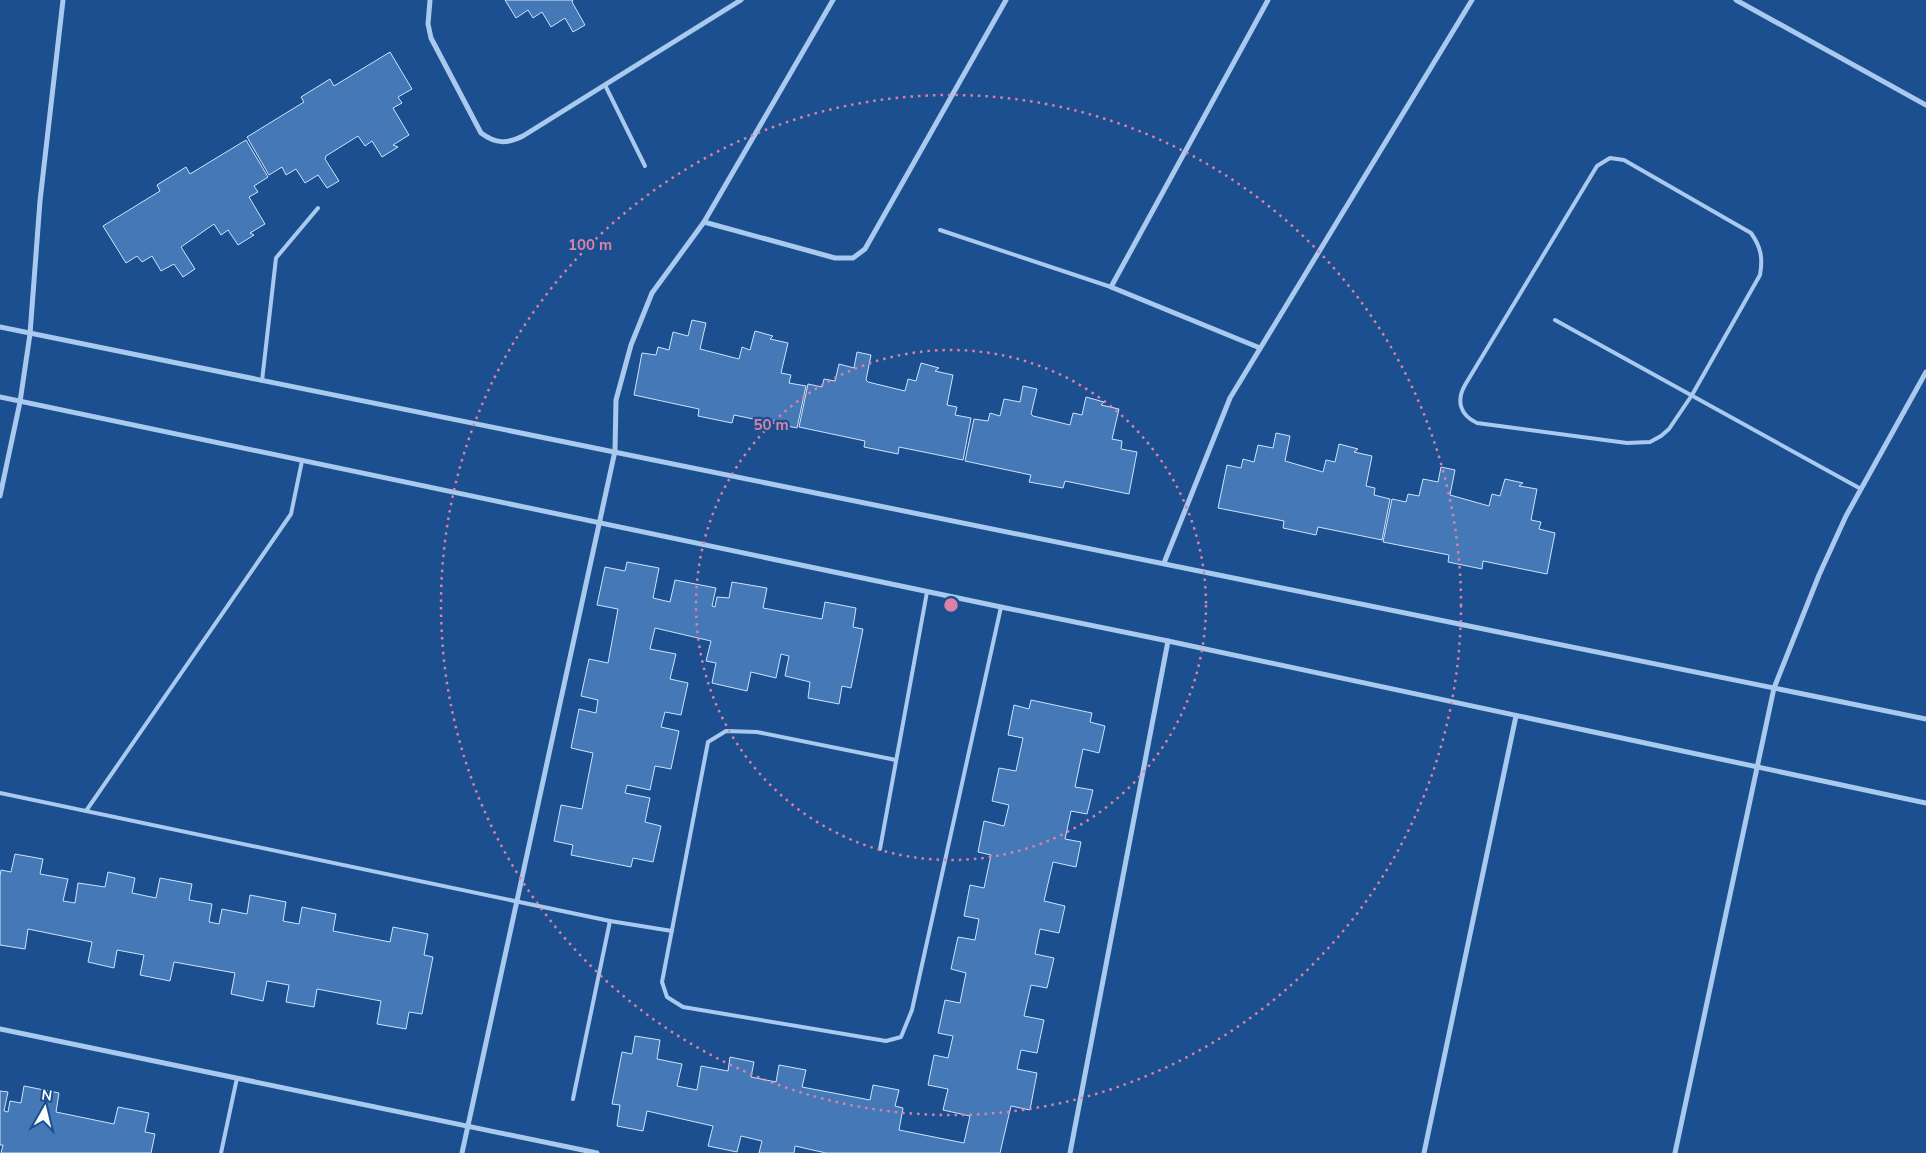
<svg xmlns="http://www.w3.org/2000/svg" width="1926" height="1153" font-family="'Nunito Sans',sans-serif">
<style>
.building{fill:#4478b7;stroke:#cfe3fa}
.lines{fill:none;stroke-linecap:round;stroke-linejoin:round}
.service{stroke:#a9c9ee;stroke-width:4}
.minor{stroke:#a9c9ee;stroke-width:5}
.ring{fill:none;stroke:#dd80a5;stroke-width:2.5;stroke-dasharray:2.5 5}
.centre{fill:#dd80a5;stroke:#1b4f8f;stroke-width:2.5}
.ring-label{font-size:15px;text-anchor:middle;font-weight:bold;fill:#dd80a5;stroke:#1b4f8f;stroke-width:4.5;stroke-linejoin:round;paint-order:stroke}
</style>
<rect width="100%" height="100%" fill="#1b4f8f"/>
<g class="building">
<polygon points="505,0 573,0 572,2 585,25 573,32 565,18 551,27 542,12 533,18 528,10 516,18"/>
<polygon points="390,52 412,89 398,97 402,103 393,108 409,135 393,145 398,147 382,157 372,141 365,146 358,136 326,156 325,159 339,181 327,188 318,175 305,183 296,169 286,175 282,167 269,175 247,137 304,102 301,97 330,79 334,86"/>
<polygon points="246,140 268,177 254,186 258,192 249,197 265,224 250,233 254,235 238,245 228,230 221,235 214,224 181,247 195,269 183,277 174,264 161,271 152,256 142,262 137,256 126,263 103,226 160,191 157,185 186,167 190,174"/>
<polygon points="692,320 706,323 700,349 739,359 742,347 750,350 755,331 773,336 770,339 788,343 781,373 791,375 789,383 806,386 797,428 734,415 732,423 698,416 699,409 634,395 642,353 656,355 658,347 669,350 673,332 688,336"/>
<polygon points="857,352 871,355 866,380 868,382 905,391 908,379 916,381 921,363 939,368 935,371 953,375 947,405 957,407 955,415 971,418 963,460 899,447 898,454 864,447 865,441 799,427 808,384 822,387 824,379 835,381 839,364 854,368"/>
<polygon points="1023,386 1037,389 1031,414 1033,416 1070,425 1073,413 1082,415 1086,397 1104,402 1101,405 1119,409 1112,439 1122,441 1121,449 1137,452 1129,494 1065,481 1063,488 1029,482 1031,475 965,461 974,419 988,421 990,413 1000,416 1004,399 1020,402"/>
<polygon points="1276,433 1290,436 1285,461 1323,472 1326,460 1335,462 1339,444 1358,449 1354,452 1372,456 1366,486 1375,488 1374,495 1390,499 1382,540 1318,527 1316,535 1283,528 1284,521 1218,508 1227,465 1241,468 1243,459 1254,462 1258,445 1273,448"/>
<polygon points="1441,467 1455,470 1450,495 1489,506 1492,494 1500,496 1505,479 1523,483 1519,486 1537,489 1531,520 1541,522 1539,529 1555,533 1547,574 1483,561 1482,569 1448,562 1449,555 1383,542 1392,499 1406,502 1408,494 1419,496 1423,479 1438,482"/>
<polygon points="627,562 659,568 653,598 670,602 675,580 716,588 712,606 715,607 717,597 729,598 732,582 767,588 763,608 822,619 825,602 856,608 853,627 863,629 851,688 842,686 839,704 808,698 810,682 785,676 789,656 781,654 776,678 751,672 747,691 712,683 716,663 706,661 711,641 655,628 650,649 676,654 670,679 688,683 681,715 665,712 661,727 679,731 671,769 655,766 650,790 627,785 625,793 650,798 645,822 661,826 653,862 633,858 631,867 571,855 573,845 554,841 561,805 582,809 593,753 571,748 579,709 596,713 598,700 581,696 589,659 608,663 618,609 597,605 605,567 625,571"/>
<polygon points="1031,700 1092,713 1090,722 1105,726 1099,753 1083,749 1075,787 1093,790 1087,814 1071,811 1065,839 1081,842 1076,867 1053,862 1044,901 1065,906 1059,933 1040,929 1035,954 1054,958 1047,988 1031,985 1024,1016 1044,1020 1037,1053 1021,1050 1017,1069 1037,1073 1030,1110 1011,1106 1000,1153 826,1153 795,1146 794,1153 759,1153 762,1141 741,1136 737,1152 708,1146 713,1126 647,1111 643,1131 617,1126 620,1105 612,1104 622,1052 632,1054 635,1036 660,1040 657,1059 682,1064 677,1086 697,1090 701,1066 728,1071 730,1057 754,1062 751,1077 776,1082 779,1065 806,1070 802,1087 870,1100 873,1085 899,1090 895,1106 903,1108 899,1130 964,1143 970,1116 943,1110 948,1089 928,1085 934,1055 948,1058 953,1036 938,1033 945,1000 960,1003 966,973 951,969 958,937 975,940 979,919 964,916 970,885 984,888 991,855 978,852 984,821 1004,826 1009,805 992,801 999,768 1016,771 1023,738 1008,735 1014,705 1029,709"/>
<polygon points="15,854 43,859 40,874 68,879 63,901 75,903 78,883 105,887 108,872 135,878 132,893 156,898 160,878 192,884 189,900 212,904 209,922 219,924 222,909 247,914 250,895 286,902 283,921 299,924 302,907 336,914 333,931 390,942 393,927 428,934 424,955 433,957 422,1014 409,1012 406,1029 377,1024 381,1001 317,989 314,1007 286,1002 289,985 267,981 263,1001 231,994 235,973 174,962 170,981 140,975 144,955 117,950 114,968 88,962 92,942 28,929 25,949 0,945 0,876 1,870 11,872"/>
<polygon points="24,1086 59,1093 56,1112 114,1124 118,1107 149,1113 145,1132 155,1134 151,1153 1,1153 3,1145 0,1145 0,1091 8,1092 4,1111 8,1112 10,1101 21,1103"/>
</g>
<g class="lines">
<g class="service">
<polyline points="605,85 645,166"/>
<path d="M1610 158 1624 160 1751 233C1761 247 1763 258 1760 275L1692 395 1669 429 1661 436 1650 442 1627 443 1477 423C1460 415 1456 401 1465 385L1597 166Z"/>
<polyline points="940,230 1111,287"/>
<polyline points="1555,320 1861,489"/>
<polyline points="262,381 276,258 318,208"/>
<polyline points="896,760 757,732 726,731 708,742 662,982 667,997 683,1007 886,1041 901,1037 912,1010 1001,607"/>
<polyline points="0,793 610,921 672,931"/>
<polyline points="86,811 291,514 302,461"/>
<polyline points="880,849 927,592"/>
<polyline points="573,1099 610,921"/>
<polyline points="221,1153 237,1078"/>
</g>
<g class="minor">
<path d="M430 0 428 24 431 38 481 133C496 144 507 144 523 136L741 0"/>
<polyline points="1736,0 1926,105"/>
<polyline points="704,222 835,258 853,258 865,249 1006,0"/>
<polyline points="0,327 1926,719"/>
<polyline points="1260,348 1111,287 1268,0"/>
<polyline points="0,397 1001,607 1168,641 1926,803"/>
<polyline points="0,496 20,402 30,334 40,201 63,0"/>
<polyline points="1164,563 1230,398 1472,0"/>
<polyline points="0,1029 597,1153"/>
<polyline points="462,1153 615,451 616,400 631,345 652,293 704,222 833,0"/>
<polyline points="1070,1153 1168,641"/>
<polyline points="1424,1153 1516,716"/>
<polyline points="1675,1153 1774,688 1819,575 1846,516 1926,372"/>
</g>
</g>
<g class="ring">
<circle cx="951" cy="605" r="255"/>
<circle cx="951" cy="605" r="510"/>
</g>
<circle cx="951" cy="605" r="8" class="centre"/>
<g class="ring-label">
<text x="590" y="250">100 m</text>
<text x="771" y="430">50 m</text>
</g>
<g transform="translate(45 1108) rotate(8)" stroke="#1b4f8f" stroke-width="4" paint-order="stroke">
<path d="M0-4L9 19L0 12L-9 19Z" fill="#ffffff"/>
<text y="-8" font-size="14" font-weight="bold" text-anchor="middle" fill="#ffffff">N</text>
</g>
</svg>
